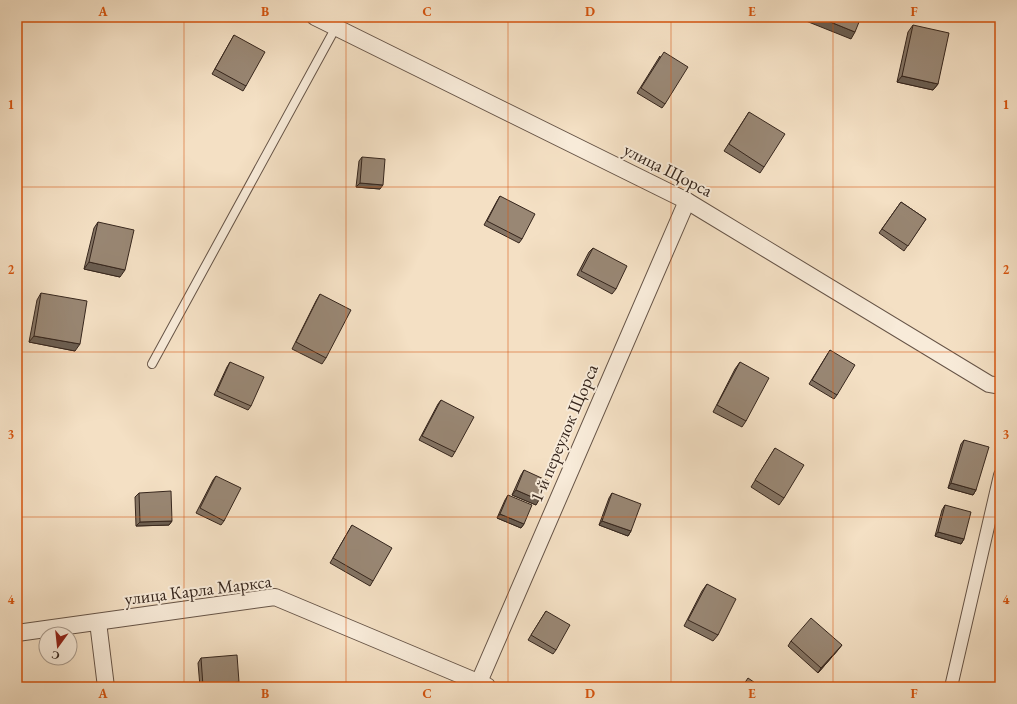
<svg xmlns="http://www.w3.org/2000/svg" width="1017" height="704" font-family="'EB Garamond',serif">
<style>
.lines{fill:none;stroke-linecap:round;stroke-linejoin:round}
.service-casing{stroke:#665447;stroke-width:10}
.pedestrian-casing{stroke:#665447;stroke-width:14}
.minor-casing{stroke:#665447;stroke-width:18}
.service{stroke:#f8ebd9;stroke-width:8}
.pedestrian{stroke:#f8ebd9;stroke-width:12}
.minor{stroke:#f8ebd9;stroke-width:16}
.wall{fill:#847464;stroke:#36261d}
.shaded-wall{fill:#6b5e51;stroke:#36261d}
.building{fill:#998774;stroke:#36261d}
.grid{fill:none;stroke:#d6540e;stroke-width:1;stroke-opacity:0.55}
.labels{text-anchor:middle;stroke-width:4;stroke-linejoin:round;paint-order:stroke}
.street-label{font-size:18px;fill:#36261d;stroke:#f8ebd9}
.neatline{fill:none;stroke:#d6540e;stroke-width:1.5}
.grid-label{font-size:13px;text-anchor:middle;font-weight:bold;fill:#d6540e}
</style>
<rect width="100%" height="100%" fill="#f4e0c4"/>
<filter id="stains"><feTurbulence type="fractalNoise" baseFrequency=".005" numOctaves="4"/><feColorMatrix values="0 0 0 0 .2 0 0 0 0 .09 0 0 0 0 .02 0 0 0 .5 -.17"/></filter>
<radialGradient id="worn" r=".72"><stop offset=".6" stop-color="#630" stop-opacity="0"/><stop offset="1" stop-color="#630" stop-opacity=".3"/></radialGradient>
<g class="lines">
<defs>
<polyline id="service" points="152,364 336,27"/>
<polyline id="pedestrian" points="951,687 1000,475"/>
<g id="minor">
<polyline points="315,17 687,201 989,384 1000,386"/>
<polyline points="98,622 106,687"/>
<polyline points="17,633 275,597 487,686"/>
<polyline points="479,682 687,201"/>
</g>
</defs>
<use href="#service" class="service-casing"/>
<use href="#pedestrian" class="pedestrian-casing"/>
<use href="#minor" class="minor-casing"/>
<use href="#service" class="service"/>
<use href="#pedestrian" class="pedestrian"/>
<use href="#minor" class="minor"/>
</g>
<g class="wall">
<polygon points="913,25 938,84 933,90 897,82 908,32"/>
<polygon points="234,35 246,86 243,91 212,74"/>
<polygon points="660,56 665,104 662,108 637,93"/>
<polygon points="749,112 764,167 760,173 724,151"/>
<polygon points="362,157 380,189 356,187 359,161"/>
<polygon points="500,196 522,239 519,243 484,225 497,201"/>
<polygon points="901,202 926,219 904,251 879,233"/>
<polygon points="98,222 120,277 84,269 94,228"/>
<polygon points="593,248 616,289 612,294 577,275 589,252"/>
<polygon points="41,293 75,351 29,342 37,300"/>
<polygon points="320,294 326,358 322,364 292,349 316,301"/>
<polygon points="830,350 837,395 834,399 809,384"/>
<polygon points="230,362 251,406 248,410 214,395 227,367"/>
<polygon points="740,362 746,421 742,427 713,412 735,369"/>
<polygon points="441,400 455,452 452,457 419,440 438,404"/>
<polygon points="964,440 976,490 973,495 948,488 961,444"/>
<polygon points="775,448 784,498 779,505 751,487"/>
<polygon points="524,470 536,505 512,495 521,475"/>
<polygon points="216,476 224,521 221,525 196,513 213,480"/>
<polygon points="139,493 172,521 169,525 136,526 135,497"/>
<polygon points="612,493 631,531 628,536 599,525 609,498"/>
<polygon points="508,495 524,524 521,528 497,518 505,500"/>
<polygon points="945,505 964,539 961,544 935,536 942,510"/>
<polygon points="352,525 373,581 370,586 330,563"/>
<polygon points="707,584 718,635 713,641 684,626 702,591"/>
<polygon points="546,611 556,650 553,654 528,640"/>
<polygon points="791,641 838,650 818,673 788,646"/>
<polygon points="201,658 239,682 236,687 200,687 198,663"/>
</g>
<g class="shaded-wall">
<polygon points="803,17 818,17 855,32 851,39 801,19"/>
<polygon points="902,76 938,84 933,90 897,82"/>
<polygon points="360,183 383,185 380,189 356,187"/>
<polygon points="89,262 125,270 120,277 84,269"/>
<polygon points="34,336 80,344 75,351 29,342"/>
<polygon points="951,483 976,490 973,495 948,488"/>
<polygon points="516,490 539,500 536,505 512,495"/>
<polygon points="500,514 524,524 521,528 497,518"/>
<polygon points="172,521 169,525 136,526 140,522"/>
<polygon points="602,521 631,531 628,536 599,525"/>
<polygon points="938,532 964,539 961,544 935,536"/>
<polygon points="842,645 838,650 818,673 821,668"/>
<polygon points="239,682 236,687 202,687 203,686"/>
</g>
<g class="building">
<polygon points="818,17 861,17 855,32"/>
<polygon points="913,25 949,33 938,84 902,76"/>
<polygon points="234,35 265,52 246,86 215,69"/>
<polygon points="664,52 688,67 665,104 641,88"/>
<polygon points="749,112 785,134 764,167 729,144"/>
<polygon points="362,157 385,159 383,185 360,183"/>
<polygon points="500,196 535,214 522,239 487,221"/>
<polygon points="901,202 926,219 908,246 882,229"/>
<polygon points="98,222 134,230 125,270 89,262"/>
<polygon points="593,248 627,266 616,289 581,271"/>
<polygon points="41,293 87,301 80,344 34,336"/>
<polygon points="320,294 351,310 326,358 296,342"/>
<polygon points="830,350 855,365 837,395 812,380"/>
<polygon points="230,362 264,377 251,406 217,391"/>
<polygon points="740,362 769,378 746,421 717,405"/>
<polygon points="441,400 474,417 455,452 422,436"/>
<polygon points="964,440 989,447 976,490 951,483"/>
<polygon points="775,448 804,465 784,498 755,480"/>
<polygon points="524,470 548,481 539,500 516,490"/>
<polygon points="216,476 241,488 224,521 200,508"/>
<polygon points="171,491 172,521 140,522 139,493"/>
<polygon points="612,493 641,504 631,531 602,521"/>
<polygon points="508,495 532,505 524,524 500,514"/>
<polygon points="945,505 971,512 964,539 938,532"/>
<polygon points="352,525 392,548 373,581 333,558"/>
<polygon points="707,584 736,599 718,635 688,620"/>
<polygon points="546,611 570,625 556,650 531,635"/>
<polygon points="811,618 842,645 821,668 791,641"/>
<polygon points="237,655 239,682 203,686 201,658"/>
<polygon points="748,678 761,687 742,687"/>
</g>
<path class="grid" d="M184 17V687M346 17V687M508 17V687M671 17V687M833 17V687M17 187H1000M17 352H1000M17 517H1000"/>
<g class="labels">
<g class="street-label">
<text transform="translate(668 170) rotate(27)" y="6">улица Щорса</text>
<text transform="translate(564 433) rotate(-67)" y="6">1-й переулок Щорса</text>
<text transform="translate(198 590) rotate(-7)" y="6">улица Карла Маркса</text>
</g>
</g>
<rect width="1017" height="704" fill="none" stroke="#f4e0c4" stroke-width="44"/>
<g transform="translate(58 646) rotate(195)"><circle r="19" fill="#f8ebd9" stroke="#aa9c8e"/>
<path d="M0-3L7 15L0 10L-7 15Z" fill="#8f2418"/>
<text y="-6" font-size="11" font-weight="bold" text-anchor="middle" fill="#36261d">С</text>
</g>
<rect x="22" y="22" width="973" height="660" class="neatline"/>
<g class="grid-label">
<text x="103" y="16">A</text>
<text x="265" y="16">B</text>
<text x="427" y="16">C</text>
<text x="590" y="16">D</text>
<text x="752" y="16">E</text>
<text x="914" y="16">F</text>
<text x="11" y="109">1</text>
<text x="1006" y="109">1</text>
<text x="11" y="274">2</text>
<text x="1006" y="274">2</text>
<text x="11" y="439">3</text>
<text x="1006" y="439">3</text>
<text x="11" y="604">4</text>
<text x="1006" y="604">4</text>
<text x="103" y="698">A</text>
<text x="265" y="698">B</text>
<text x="427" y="698">C</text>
<text x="590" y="698">D</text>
<text x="752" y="698">E</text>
<text x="914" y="698">F</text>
</g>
<rect width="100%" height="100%" filter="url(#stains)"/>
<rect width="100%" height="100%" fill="url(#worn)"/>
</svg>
